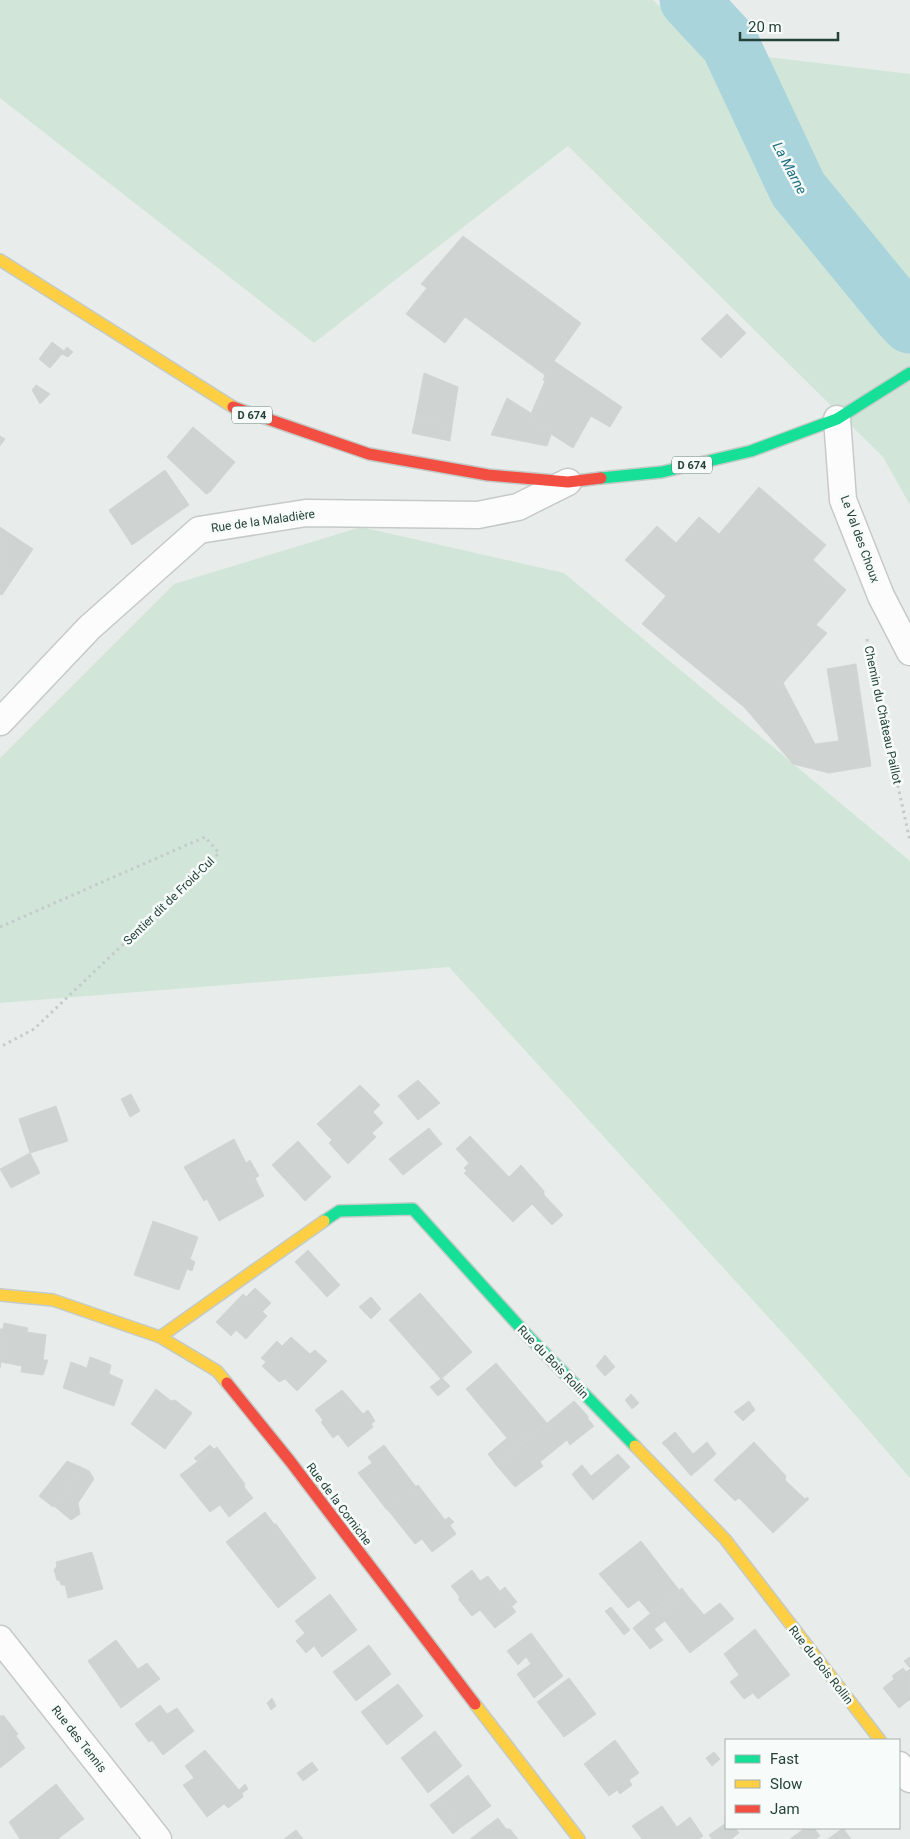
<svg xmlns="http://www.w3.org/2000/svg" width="910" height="1839" font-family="Roboto,sans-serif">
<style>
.green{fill:#d1e6d8}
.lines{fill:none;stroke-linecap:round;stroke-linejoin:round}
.river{stroke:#a9d4db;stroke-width:59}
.building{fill:#cfd4d2;stroke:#d1d6d4}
.street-casing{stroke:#c5cac8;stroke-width:29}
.fast-casing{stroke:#c3cbc8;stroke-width:14}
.slow-casing{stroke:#c3cbc8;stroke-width:14}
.jam-casing{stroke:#c3cbc8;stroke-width:14}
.path{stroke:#c3ccca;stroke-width:3;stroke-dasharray:2.5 4;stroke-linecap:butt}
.street{stroke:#fcfcfc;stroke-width:26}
.fast{stroke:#16e098;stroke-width:11}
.slow{stroke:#ffcf43;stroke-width:11}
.jam{stroke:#f24e42;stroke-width:11}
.labels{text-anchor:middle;stroke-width:5;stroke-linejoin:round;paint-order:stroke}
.shield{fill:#f7fbf9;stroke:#637a73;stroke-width:1}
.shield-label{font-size:11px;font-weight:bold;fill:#24423a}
.street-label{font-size:12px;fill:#24423a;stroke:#f7fbf9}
.water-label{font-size:14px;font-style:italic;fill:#1c6f80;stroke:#f7fbf9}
</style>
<rect width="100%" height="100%" fill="#e8edeb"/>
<g class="green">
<polygon points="0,0 653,0 703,49 910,74 910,505 883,457 568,146 314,343 0,98"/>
<polygon points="361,527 564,573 910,861 910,1478 810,1363 449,967 0,1003 0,758 174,584"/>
</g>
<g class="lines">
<polyline class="river" points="689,0 730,44 798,189 899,312 910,324"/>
</g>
<g class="building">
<polygon points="463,236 581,323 554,361 622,407 610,427 591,416 573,448 551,434 552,432 533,420 534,415 531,414 545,381 543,380 545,375 465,317 445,343 406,314 427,288 421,284"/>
<polygon points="727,314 746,333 721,358 701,339"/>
<polygon points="52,342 64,351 67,347 73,352 68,357 62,354 50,368 39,359"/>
<polygon points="424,373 458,387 452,426 415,420"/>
<polygon points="36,385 50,394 40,404 32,390"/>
<polygon points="507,398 534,415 533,420 552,432 547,446 491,435"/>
<polygon points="415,420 452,426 450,441 412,433"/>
<polygon points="193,427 235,462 210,492 206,494 167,457"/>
<polygon points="0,436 5,439 0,446"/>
<polygon points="165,470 189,505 132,545 109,510"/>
<polygon points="759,487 826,545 813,560 846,590 816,625 827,633 783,683 815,744 839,741 827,669 856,664 871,766 829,773 793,764 744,707 642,624 666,596 625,560 657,526 676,543 691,526 710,526 719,534"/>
<polygon points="699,517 710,526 691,526"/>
<polygon points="0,527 33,549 2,595 0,594"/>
<polygon points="418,1080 440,1103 418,1120 398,1096"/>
<polygon points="360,1085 380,1105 373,1112 383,1123 372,1133 376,1137 348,1164 329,1143 332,1140 317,1124"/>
<polygon points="131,1094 140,1111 130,1117 121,1099"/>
<polygon points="56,1106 68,1141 30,1153 19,1119"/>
<polygon points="429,1128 442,1144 403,1175 389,1159"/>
<polygon points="470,1136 509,1177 521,1165 544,1191 544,1195 563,1215 552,1225 532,1204 513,1222 464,1173 467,1171 464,1168 469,1163 456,1149"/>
<polygon points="234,1139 246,1163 250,1160 259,1176 255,1178 264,1196 219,1221 207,1199 204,1201 184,1167"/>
<polygon points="298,1141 331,1177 305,1201 272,1165"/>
<polygon points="30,1153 40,1173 11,1188 0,1169"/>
<polygon points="153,1221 198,1237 190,1259 195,1262 192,1271 187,1269 179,1290 134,1275"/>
<polygon points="308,1250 340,1285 327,1297 295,1262"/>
<polygon points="255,1288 271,1303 262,1312 246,1297"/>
<polygon points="420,1293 472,1352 441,1379 389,1320"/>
<polygon points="243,1294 267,1316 246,1339 236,1330 231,1336 216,1322"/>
<polygon points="371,1297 381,1309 371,1319 359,1307"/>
<polygon points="4,1323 28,1328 27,1332 46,1335 43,1360 48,1360 43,1375 21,1372 22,1366 1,1362 0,1368 0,1329 3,1329"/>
<polygon points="291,1337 310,1354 315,1350 327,1361 297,1391 285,1379 279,1382 262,1366"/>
<polygon points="277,1341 282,1346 266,1362 261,1358"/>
<polygon points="605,1355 615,1367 605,1376 596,1366"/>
<polygon points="90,1357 111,1365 109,1374 123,1380 114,1406 63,1388 71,1362 87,1368"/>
<polygon points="496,1363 547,1423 496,1465 488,1454 507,1438 466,1389"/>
<polygon points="442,1378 450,1386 438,1396 430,1387"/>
<polygon points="156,1389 171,1401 175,1400 192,1413 165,1449 131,1424"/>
<polygon points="342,1390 363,1414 368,1410 375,1421 371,1424 373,1427 348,1447 338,1434 333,1438 321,1422 323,1420 315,1410"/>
<polygon points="631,1394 639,1403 632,1409 625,1400"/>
<polygon points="574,1401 588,1416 588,1419 594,1426 570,1445 567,1440 540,1462 543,1466 515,1487 496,1465"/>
<polygon points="749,1401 755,1410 743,1421 734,1412"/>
<polygon points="675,1432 680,1438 667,1448 662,1443"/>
<polygon points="680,1438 693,1454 707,1442 716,1454 691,1476 667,1448"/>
<polygon points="754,1442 786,1476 785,1480 805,1499 807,1497 809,1499 773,1533 739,1498 735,1501 714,1480"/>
<polygon points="210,1445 214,1449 197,1461 194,1458"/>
<polygon points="384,1445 416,1487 387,1510 358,1473 372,1463 368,1457"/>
<polygon points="217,1447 245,1484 244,1487 253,1498 229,1517 220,1505 210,1512 180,1475"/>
<polygon points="618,1454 630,1467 593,1500 580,1485"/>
<polygon points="67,1461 83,1468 53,1507 39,1496"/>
<polygon points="582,1465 591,1476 580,1485 572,1474"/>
<polygon points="83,1468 89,1471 94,1479 78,1503 80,1514 71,1520 54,1506"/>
<polygon points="418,1485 445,1520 449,1517 454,1522 450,1525 456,1534 432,1552 422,1539 415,1544 387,1509"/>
<polygon points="265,1512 274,1524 276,1524 316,1578 278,1608 226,1542"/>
<polygon points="641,1541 679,1590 650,1613 639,1600 628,1608 599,1574"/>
<polygon points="92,1552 103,1589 68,1598 65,1585 61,1585 60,1581 57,1580 54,1570 57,1566 56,1562"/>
<polygon points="472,1570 480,1581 488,1576 516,1612 495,1628 480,1610 472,1616 459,1600 459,1596 451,1586"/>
<polygon points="505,1587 517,1602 511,1607 500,1591"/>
<polygon points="682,1588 687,1595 662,1614 657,1608"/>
<polygon points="330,1594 357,1630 322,1657 314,1646 306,1653 296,1641 305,1633 295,1621"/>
<polygon points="687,1595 704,1615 720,1603 734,1619 690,1653 665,1621 654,1629 663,1640 650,1649 633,1628 657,1608 662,1614"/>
<polygon points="611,1607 630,1630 624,1635 605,1611"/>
<polygon points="755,1629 790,1675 758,1699 753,1693 744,1699 730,1682 739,1675 724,1654"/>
<polygon points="531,1633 563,1676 534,1698 517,1674 531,1664 526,1657 518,1665 507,1651"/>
<polygon points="116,1640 138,1669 147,1663 160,1679 121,1708 88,1661"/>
<polygon points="369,1645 391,1674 356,1701 333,1672"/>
<polygon points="910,1657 910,1668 904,1661"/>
<polygon points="903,1668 906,1672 910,1669 910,1701 909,1700 899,1708 883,1688 894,1679 892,1676"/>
<polygon points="569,1678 596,1714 564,1737 537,1702"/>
<polygon points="398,1684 423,1716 387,1745 361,1712"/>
<polygon points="272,1698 276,1706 271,1710 267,1703"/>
<polygon points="160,1705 167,1714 177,1708 194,1731 163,1755 152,1740 149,1742 135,1724"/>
<polygon points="0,1715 1,1717 3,1715 18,1734 16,1736 25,1748 0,1768"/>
<polygon points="435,1731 462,1766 428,1793 401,1758"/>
<polygon points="615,1740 639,1773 629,1780 632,1785 620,1794 617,1790 609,1796 584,1764"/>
<polygon points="205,1750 239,1790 245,1784 248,1789 242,1793 243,1797 228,1808 224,1804 207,1817 183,1785 194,1778 185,1766"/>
<polygon points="714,1752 720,1759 712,1766 706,1758"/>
<polygon points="312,1762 318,1770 303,1781 297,1773"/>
<polygon points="468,1775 491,1806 460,1828 438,1799"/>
<polygon points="56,1784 84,1819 59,1838 60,1839 20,1839 9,1822"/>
<polygon points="438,1799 460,1828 453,1834 430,1805"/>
<polygon points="662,1806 677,1827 690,1817 703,1836 699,1839 642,1839 632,1826"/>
<polygon points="498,1818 506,1829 510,1829 518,1839 470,1839"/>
<polygon points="726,1823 726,1828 735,1828 739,1833 731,1839 712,1839 709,1835"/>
<polygon points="805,1828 814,1828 820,1836 816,1839 790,1839"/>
<polygon points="843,1828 851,1839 828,1839"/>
<polygon points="296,1830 303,1839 284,1839"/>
</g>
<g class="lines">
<defs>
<g id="street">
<polyline points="837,419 843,500 881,596 910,652"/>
<polyline points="0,722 89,628 199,530 306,513 478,515 518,507 568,482"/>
<polyline points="0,1639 158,1839"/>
<polyline points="899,1765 910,1779"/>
</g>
<g id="fast">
<polyline points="601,478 662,472 751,451 837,419 910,373"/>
<polyline points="324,1221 339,1211 413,1209 527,1335 635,1446"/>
</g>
<g id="slow">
<polyline points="0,260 233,407"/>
<polyline points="0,1295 53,1300 160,1337 217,1371 227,1383"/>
<polyline points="160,1337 324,1221"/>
<polyline points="635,1446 725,1539 880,1740"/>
<polyline points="475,1704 579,1839"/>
</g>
<g id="jam">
<polyline points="233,407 369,454 488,475 568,482 601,478"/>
<polyline points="227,1383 290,1461 475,1704"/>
</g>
</defs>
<use href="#street" class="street-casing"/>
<use href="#fast" class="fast-casing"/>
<use href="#slow" class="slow-casing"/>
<use href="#jam" class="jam-casing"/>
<g class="path">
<polyline points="867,639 869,654 910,841"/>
<polyline points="0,927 205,837 219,853 34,1029 0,1047"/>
</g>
<use href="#street" class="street"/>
<use href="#fast" class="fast"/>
<use href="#slow" class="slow"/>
<use href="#jam" class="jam"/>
</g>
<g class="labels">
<g class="shield">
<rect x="232" y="406.5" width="40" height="17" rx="4"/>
<rect x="672" y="456.5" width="40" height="17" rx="4"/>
</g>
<g class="shield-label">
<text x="252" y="419">D 674</text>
<text x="692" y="469">D 674</text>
</g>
<g class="street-label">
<text transform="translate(263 521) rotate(-8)" y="4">Rue de la Maladière</text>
<text transform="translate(860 539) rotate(70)" y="4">Le Val des Choux</text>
<text transform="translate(883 715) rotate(78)" y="4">Chemin du Château Paillot</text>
<text transform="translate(169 901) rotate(-44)" y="4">Sentier dit de Froid-Cul</text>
<text transform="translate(553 1362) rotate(46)" y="4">Rue du Bois Rollin</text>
<text transform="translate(339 1504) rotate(53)" y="4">Rue de la Corniche</text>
<text transform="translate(821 1665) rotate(52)" y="4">Rue du Bois Rollin</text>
<text transform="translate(79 1739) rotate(52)" y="4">Rue des Tennis</text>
</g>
<g class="water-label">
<text transform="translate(790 168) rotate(62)" y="5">La Marne</text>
</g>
</g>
<rect x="725" y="1739" width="175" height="90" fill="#f7fbf9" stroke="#a3b1ad"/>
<rect x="735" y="1755" width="25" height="8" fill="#16e098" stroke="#a3b1ad"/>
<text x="770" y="1764" font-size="15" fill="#24423a">Fast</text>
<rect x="735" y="1780" width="25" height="8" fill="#ffcf43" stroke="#a3b1ad"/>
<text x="770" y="1789" font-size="15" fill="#24423a">Slow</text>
<rect x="735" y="1805" width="25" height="8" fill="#f24e42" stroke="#a3b1ad"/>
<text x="770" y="1814" font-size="15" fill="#24423a">Jam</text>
<path d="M740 32v8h98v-8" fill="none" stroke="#24423a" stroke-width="2.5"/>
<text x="748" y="32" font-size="15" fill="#24423a" stroke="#f7fbf9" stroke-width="4" paint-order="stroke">20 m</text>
</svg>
